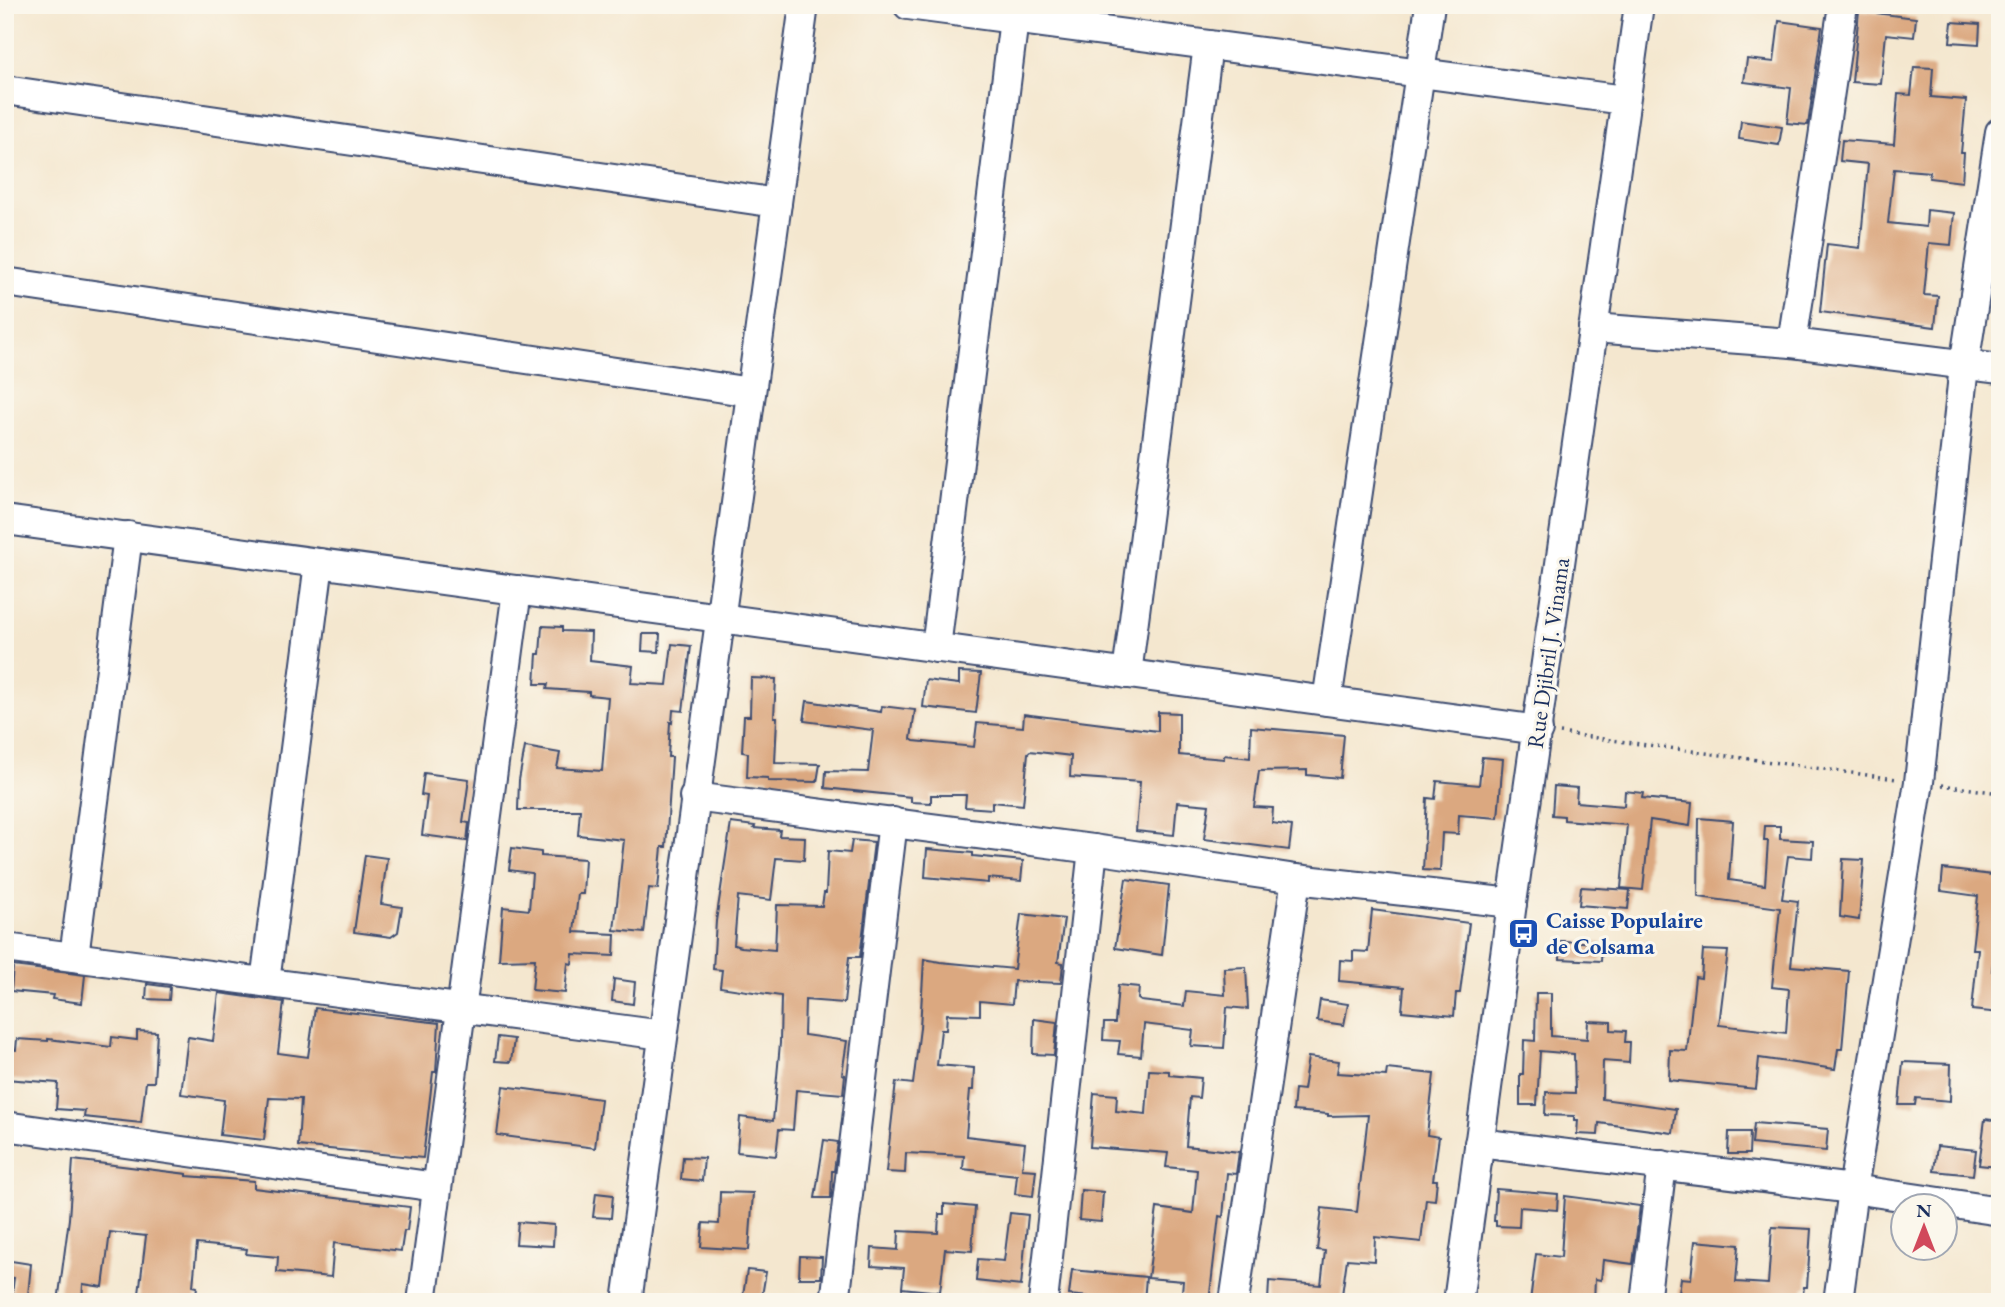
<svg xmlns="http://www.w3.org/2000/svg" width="2005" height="1307" font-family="'EB Garamond',serif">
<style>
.building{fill:#dba880}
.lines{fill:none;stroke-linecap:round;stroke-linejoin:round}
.minor-casing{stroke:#3c4b6f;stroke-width:32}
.path{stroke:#3c4b6f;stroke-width:3.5;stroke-dasharray:2 5;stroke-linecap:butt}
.minor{stroke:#fff;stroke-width:28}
.labels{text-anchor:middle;stroke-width:6;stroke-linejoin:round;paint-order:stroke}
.street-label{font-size:23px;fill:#1b2f5e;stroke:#fbf7ec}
.transit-label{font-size:23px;font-weight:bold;fill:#164399;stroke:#fbf7ec;text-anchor:start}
</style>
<rect width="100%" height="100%" fill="#fbf7ec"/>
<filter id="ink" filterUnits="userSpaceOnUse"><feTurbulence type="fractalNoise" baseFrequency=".0143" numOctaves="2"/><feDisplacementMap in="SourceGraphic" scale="14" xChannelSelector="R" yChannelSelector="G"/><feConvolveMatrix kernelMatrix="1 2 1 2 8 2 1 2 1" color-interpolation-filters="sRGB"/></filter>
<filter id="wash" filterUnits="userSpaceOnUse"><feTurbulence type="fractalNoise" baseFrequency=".00686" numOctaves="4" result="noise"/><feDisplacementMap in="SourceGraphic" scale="28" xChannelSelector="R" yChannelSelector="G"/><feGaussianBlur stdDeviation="1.57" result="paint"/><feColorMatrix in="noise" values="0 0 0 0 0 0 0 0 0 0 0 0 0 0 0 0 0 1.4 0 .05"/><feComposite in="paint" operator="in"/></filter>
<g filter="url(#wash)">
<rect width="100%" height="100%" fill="#f4e7cf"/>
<g id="blocks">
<g class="building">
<polygon points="1859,11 1916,18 1914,37 1886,34 1881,84 1852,82"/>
<polygon points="1779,21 1822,27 1808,125 1787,123 1791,88 1744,82 1747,59 1774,62"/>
<polygon points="1952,22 1980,24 1979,44 1950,42"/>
<polygon points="1914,67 1933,68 1931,97 1966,100 1961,153 1964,153 1962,182 1929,178 1930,172 1894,169 1888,223 1926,227 1927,210 1954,213 1951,245 1929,243 1924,295 1938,296 1935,327 1820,312 1827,244 1860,248 1868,164 1840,161 1842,140 1894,144 1898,94 1911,95"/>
<polygon points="1741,121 1782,127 1779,145 1739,139"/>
<polygon points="542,626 562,627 562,631 591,632 590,661 633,666 631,683 667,685 672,644 691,646 683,711 673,710 672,723 670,722 668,757 672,757 666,847 662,847 658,889 649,888 644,933 614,930 624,840 578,835 580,810 518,810 519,780 525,747 560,753 557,768 602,771 608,697 589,695 589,692 547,689 548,684 535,684 537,654 540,654"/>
<polygon points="643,634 660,634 659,652 642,651"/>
<polygon points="959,672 981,673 976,713 923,707 926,680 959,684"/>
<polygon points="751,678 776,679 774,717 777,717 775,763 820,764 817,782 768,781 768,778 747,777 748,753 742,752 744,716 750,716"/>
<polygon points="807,701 881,712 882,706 915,710 911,739 914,741 974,747 977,723 1023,727 1024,714 1158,731 1158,712 1179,713 1179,755 1224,759 1224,755 1250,758 1251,727 1344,735 1340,778 1307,775 1307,770 1259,771 1254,807 1273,808 1272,823 1292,826 1289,850 1204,839 1209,805 1177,802 1174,835 1136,831 1140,782 1070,777 1071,756 1030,751 1028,753 1023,805 992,802 992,809 965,807 966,795 931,795 931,803 911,802 911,797 825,788 826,771 868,772 873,730 804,721"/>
<polygon points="1482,757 1503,759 1498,818 1459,815 1458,834 1442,833 1440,871 1423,870 1427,798 1435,799 1437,781 1479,785"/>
<polygon points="424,773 469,779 463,822 469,823 467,841 422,835 427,796 421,795"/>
<polygon points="1554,786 1577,788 1576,802 1624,806 1625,791 1643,793 1642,798 1692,803 1690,826 1650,820 1643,890 1621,888 1627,825 1564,820 1564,816 1552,815"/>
<polygon points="1699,818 1733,821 1729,880 1765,885 1768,841 1764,841 1765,826 1780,826 1780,839 1813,841 1812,858 1788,856 1782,899 1798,901 1791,966 1849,971 1842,1049 1838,1049 1835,1069 1759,1058 1756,1089 1669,1080 1670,1050 1687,1051 1695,977 1701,978 1703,950 1728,951 1719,1025 1786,1033 1789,989 1772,987 1780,908 1698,897"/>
<polygon points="731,823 755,826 754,828 780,830 779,836 805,837 804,860 776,858 771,900 738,896 734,945 741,947 775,950 777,905 822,906 824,893 826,893 828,851 850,853 852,840 874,842 860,957 849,957 844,1003 805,1000 804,1035 847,1041 842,1074 845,1075 843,1094 796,1090 793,1130 779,1129 776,1156 737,1152 740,1117 773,1121 780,1043 781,996 720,987 722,970 713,969 716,921"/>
<polygon points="512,848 541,852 541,856 585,859 583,894 578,894 574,932 615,934 614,956 573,954 572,964 568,963 565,993 532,990 535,959 499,960 503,907 529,910 532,873 509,870"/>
<polygon points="927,849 973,853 973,856 1023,861 1021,881 988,878 988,883 925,877"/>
<polygon points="365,855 387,858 381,904 402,907 398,932 391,937 354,932"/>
<polygon points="1843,859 1864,860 1859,920 1840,917"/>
<polygon points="1943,869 2000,876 2000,939 1996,938 1992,971 2000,972 2000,1013 1972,1010 1978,949 1972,949 1978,896 1941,891"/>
<polygon points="1126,879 1169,885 1162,955 1115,948"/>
<polygon points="1581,887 1630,890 1628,909 1579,905"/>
<polygon points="1372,910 1469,923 1460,993 1456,993 1454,1016 1402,1011 1404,987 1339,981 1340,960 1353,961 1353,951 1368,952"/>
<polygon points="1021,914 1064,919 1058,962 1063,963 1061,983 1014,981 1012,1004 980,1001 980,1015 947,1014 946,1030 941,1030 937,1065 974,1068 973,1090 970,1090 966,1136 1025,1143 1022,1169 1036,1170 1033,1196 1015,1194 1017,1175 963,1169 964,1156 906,1153 905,1173 886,1172 896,1082 913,1084 920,1028 924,959 940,962 1014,969"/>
<polygon points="1561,941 1602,943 1601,961 1560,959"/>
<polygon points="13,966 85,975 82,1003 52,999 53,995 11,991"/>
<polygon points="1246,967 1248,1009 1227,1007 1224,1048 1191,1046 1193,1030 1144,1024 1141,1056 1118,1054 1120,1041 1103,1040 1104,1023 1115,1023 1118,985 1139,987 1138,999 1141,1001 1184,1006 1186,991 1225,995 1224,968"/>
<polygon points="614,979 635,982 633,1004 612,1001"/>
<polygon points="147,984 170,987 169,1000 146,999"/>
<polygon points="219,993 284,1002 278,1053 308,1057 315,1008 439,1023 436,1072 433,1072 423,1158 298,1146 301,1099 269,1098 264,1140 220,1135 224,1100 181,1094 188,1037 213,1041"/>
<polygon points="1536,993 1551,993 1551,1036 1587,1039 1588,1021 1611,1022 1611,1030 1626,1031 1625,1042 1630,1042 1629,1063 1603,1061 1602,1099 1676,1109 1673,1133 1599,1123 1598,1135 1577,1134 1578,1120 1574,1120 1574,1116 1545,1115 1546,1092 1575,1093 1574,1054 1540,1051 1537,1105 1520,1105 1520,1074 1523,1074 1524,1040 1535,1041"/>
<polygon points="1320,1000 1348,1004 1344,1025 1317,1021"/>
<polygon points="1034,1019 1057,1022 1054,1055 1033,1054"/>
<polygon points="137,1031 157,1032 154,1082 146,1082 141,1123 84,1117 85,1111 56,1109 58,1083 5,1079 5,1049 16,1050 17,1039 48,1041 48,1039 111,1047 112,1037 137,1040"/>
<polygon points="498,1037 514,1039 511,1062 495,1061"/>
<polygon points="1308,1057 1339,1061 1337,1073 1386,1076 1387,1069 1434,1074 1427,1135 1439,1137 1433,1180 1437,1180 1435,1200 1426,1199 1421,1242 1375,1237 1374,1261 1347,1259 1341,1302 1268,1302 1269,1281 1321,1285 1325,1251 1317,1250 1322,1208 1357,1212 1368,1115 1328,1116 1328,1114 1293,1111 1295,1089 1303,1090"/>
<polygon points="1903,1062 1951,1064 1950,1101 1916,1098 1915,1105 1899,1105"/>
<polygon points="1149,1070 1169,1071 1169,1075 1201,1078 1199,1098 1190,1097 1186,1146 1239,1152 1236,1174 1227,1173 1223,1217 1219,1216 1209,1302 1181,1302 1183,1281 1148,1278 1157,1208 1193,1213 1197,1170 1166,1167 1168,1153 1090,1147 1094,1093 1117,1095 1116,1111 1146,1114"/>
<polygon points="503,1086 601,1099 595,1148 497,1135"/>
<polygon points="1985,1119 2000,1121 1998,1167 1979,1165"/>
<polygon points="1754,1123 1828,1129 1826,1151 1752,1144"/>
<polygon points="1729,1132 1750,1132 1749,1154 1728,1154"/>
<polygon points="824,1140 838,1142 834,1171 832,1171 831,1198 815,1198"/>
<polygon points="1937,1146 1976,1150 1973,1175 1934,1171"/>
<polygon points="683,1157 704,1158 702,1181 681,1179"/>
<polygon points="73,1160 187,1174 187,1176 254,1181 254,1188 410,1207 407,1231 404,1231 401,1251 334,1243 331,1277 277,1272 278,1257 246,1254 247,1249 197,1244 193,1286 197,1287 195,1302 138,1302 146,1236 110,1232 103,1287 83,1284 82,1302 58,1302 69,1219"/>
<polygon points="1496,1189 1558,1194 1557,1210 1520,1207 1519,1227 1496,1226 1496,1221 1494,1221"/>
<polygon points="1081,1190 1103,1192 1101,1222 1079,1220"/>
<polygon points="720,1192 753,1193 749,1250 701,1247 703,1223 719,1224"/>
<polygon points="596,1193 613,1195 611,1218 593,1217"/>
<polygon points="1565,1196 1640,1206 1633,1264 1603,1260 1601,1280 1595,1279 1594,1302 1530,1302 1536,1254 1561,1257"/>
<polygon points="944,1204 975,1207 972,1251 945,1249 940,1292 902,1288 904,1268 871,1266 872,1248 898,1250 899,1231 938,1233 939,1214 944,1214"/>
<polygon points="1010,1213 1028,1215 1021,1286 976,1281 978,1259 1004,1261"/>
<polygon points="518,1222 554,1225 553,1246 516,1244"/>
<polygon points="1772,1227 1811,1229 1807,1287 1804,1287 1802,1302 1735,1299 1734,1302 1678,1301 1681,1278 1691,1279 1695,1241 1739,1245 1736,1282 1768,1284"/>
<polygon points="800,1256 822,1257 821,1278 799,1278"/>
<polygon points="5,1260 31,1264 28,1295 12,1294 14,1278 5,1277"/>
<polygon points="747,1270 766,1272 761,1302 742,1302"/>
<polygon points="1072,1270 1146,1277 1144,1302 1120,1302 1120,1300 1069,1295"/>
</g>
</g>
</g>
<g filter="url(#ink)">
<use href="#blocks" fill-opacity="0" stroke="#3c4b6f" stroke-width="2"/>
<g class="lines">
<defs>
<g id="minor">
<polyline points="908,5 1624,100"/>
<polyline points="5,90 777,203"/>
<polyline points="5,282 751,392"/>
<polyline points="1593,328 1792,343 2000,369"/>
<polyline points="1792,343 1843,5"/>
<polyline points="5,520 1538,730"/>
<polyline points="936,648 1014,19"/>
<polyline points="1127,674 1208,45"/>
<polyline points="1327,701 1430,5"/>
<polyline points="694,797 1093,849 1296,879 1512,903"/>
<polyline points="5,948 663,1035"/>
<polyline points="74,957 128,536"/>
<polyline points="265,982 319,563"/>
<polyline points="5,1126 436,1187"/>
<polyline points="1479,1143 1853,1189 2000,1211"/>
<polyline points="422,1302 517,590"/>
<polyline points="627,1302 804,5"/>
<polyline points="835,1302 893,822"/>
<polyline points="1043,1302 1093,849"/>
<polyline points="1234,1302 1296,879"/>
<polyline points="1458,1302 1512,903 1639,5"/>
<polyline points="1645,1302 1662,1165"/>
<polyline points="1838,1302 1853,1189 1919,782 1964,366 2000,132"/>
</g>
</defs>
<use href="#minor" class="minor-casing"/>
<g class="path">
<polyline points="1560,733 1896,779"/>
<polyline points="1942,785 2000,793"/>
</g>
<use href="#minor" class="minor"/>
</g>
</g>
<defs>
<symbol id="bus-square" viewBox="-11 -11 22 22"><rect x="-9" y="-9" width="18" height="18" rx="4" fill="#1a4fb4" stroke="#fbf7ec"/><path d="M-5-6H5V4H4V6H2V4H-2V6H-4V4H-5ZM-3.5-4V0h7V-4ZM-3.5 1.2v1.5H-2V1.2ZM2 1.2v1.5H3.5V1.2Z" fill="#fff"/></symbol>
</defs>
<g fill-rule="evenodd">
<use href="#bus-square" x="1506" y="916" width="35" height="35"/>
</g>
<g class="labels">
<g class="street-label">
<text transform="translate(1548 653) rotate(-82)" y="8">Rue Djibril J. Vinama</text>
</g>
<g class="transit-label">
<text x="1546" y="928">Caisse Populaire<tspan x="1546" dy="26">de Colsama</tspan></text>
</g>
</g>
<rect width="2005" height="1307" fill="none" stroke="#fbf7ec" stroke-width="28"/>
<g transform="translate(1924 1227)"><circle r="33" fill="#fbf7ec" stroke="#a1a7b3" stroke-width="2"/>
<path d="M0-5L12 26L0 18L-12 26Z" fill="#d1495b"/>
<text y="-10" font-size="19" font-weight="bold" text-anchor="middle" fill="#1b2f5e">N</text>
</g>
</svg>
